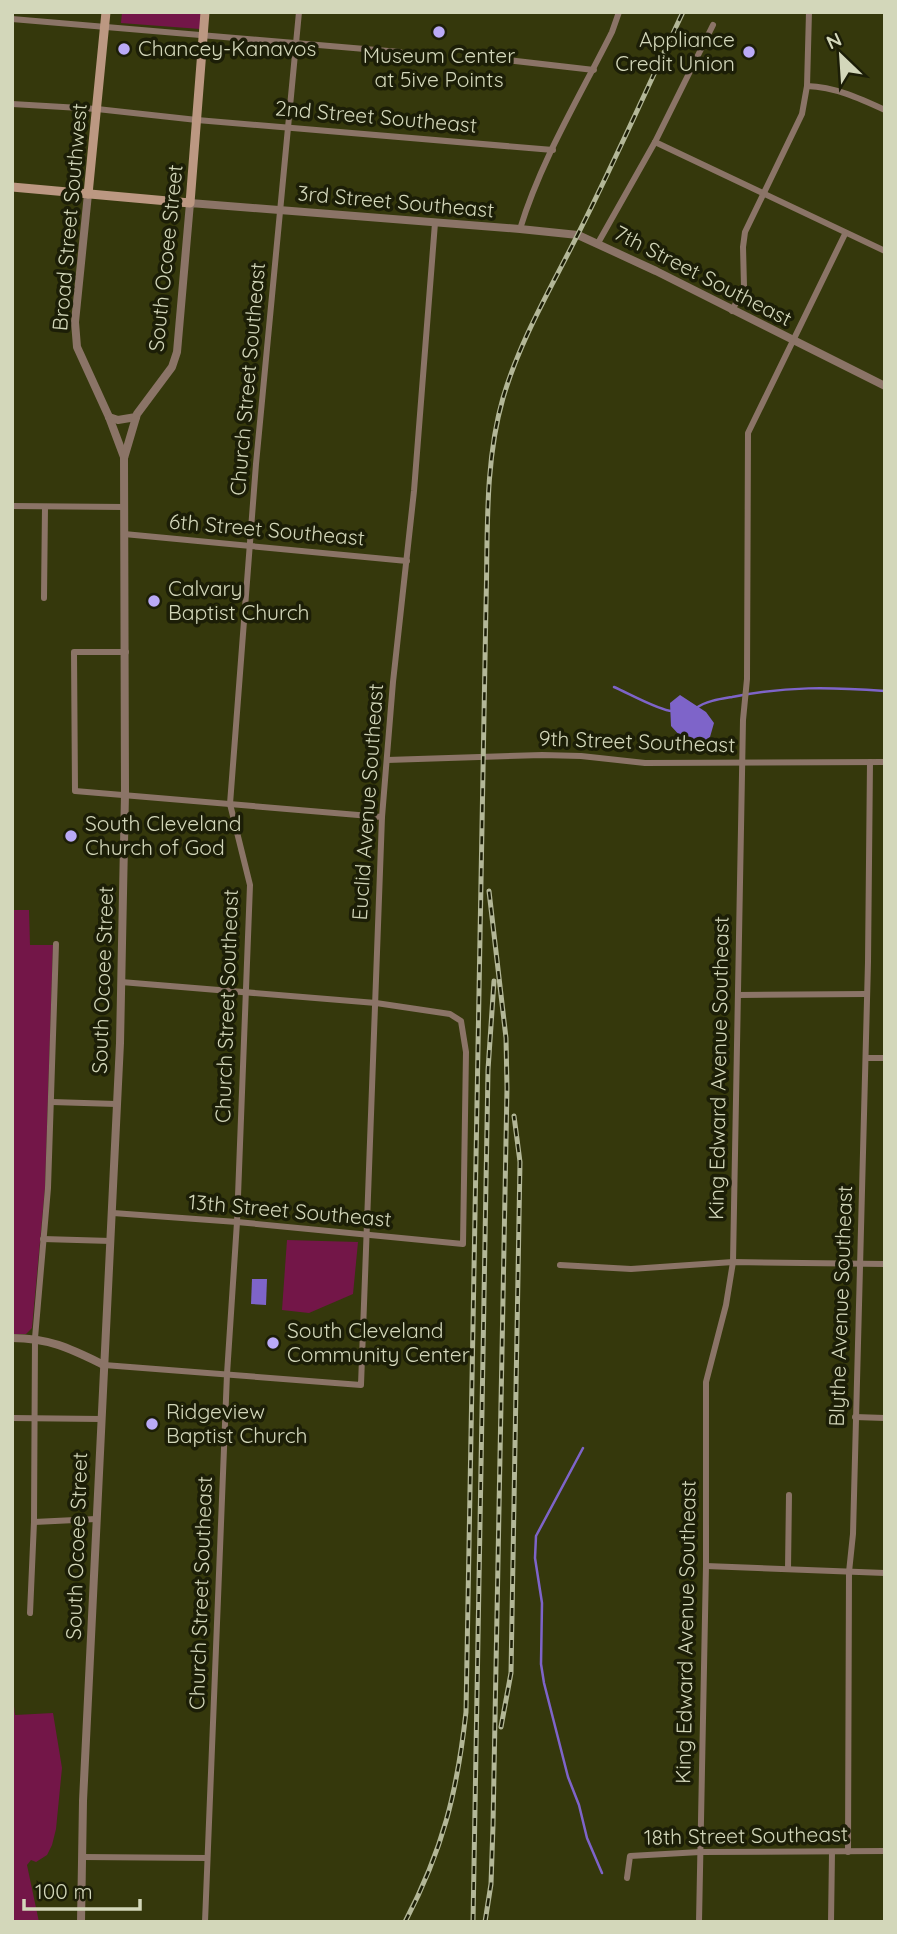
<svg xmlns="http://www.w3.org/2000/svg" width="897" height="1934" font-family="Quicksand,sans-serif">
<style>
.green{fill:#731648}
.water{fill:#7e64c9}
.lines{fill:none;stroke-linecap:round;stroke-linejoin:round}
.stream{stroke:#7e64c9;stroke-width:2.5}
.minor{stroke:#8b7467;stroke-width:6}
.tertiary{stroke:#8b7467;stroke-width:8}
.secondary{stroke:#bc9882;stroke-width:9}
.rail-casing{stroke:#b3b797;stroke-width:5}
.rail{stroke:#1c1e07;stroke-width:2.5;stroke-dasharray:8;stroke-linecap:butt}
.poi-dot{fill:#baaaf7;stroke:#1c1e07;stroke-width:2.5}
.labels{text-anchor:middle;stroke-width:7;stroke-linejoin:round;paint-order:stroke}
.poi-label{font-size:21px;fill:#d3d7ba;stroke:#1c1e07;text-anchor:start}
.street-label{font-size:21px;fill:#d3d7ba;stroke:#1c1e07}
</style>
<rect width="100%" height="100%" fill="#35380c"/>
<g class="green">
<polygon points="122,12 201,12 200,29 121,23"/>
<polygon points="12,910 29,910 30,945 53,945 45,1188 32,1328 26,1334 12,1334"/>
<polygon points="287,1240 358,1242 353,1294 309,1313 282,1310"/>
<polygon points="12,1688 15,1715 53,1713 62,1768 56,1829 52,1845 47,1855 36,1862 31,1860 27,1865 39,1922 12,1922"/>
</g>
<g class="water">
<polygon points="680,695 706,712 714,723 710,737 703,742 697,739 682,738 671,726 670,703"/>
<polygon points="252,1279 267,1279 266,1305 251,1304"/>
</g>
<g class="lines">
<g class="stream">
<path d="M614 687C628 693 660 711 672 711"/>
<path d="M696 708C706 701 720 699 732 697 788 686 829 687 885 691"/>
<polyline points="583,1448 536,1536 535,1558 542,1603 541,1664 544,1683 568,1777 579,1805 587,1838 602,1873"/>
</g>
<g class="minor">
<polyline points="12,19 400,52"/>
<polyline points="504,53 507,60 594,70"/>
<path d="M807 86C835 87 859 98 885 110"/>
<polyline points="12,104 97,109 197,120 553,150"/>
<polyline points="655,142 885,251"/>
<path d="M520 229C541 160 580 96 612 32L619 12"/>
<polyline points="598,243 655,142 713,25"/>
<polyline points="732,311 744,286 743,247 745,232 802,114 807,86 809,12"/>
<polyline points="12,506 124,507"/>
<polyline points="124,534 407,561"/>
<polyline points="44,598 45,507"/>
<polyline points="126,652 74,652 75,791 382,817"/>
<polyline points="387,760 542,755 581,756 645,763 885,762"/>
<polyline points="738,995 866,994"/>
<polyline points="866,1058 885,1058"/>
<polyline points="52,1102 116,1104"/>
<polyline points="113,1213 237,1222 463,1244 466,1052 461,1021 450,1014 376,1003 121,982"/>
<polyline points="43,1239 111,1241"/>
<polyline points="560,1265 631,1269 733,1262 885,1264"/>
<polyline points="104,1365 361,1385 382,817 393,682 414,491 435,223"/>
<polyline points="855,1417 885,1418"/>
<polyline points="12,1418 101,1419"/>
<polyline points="34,1522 96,1519"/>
<polyline points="706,1566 885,1573"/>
<polyline points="788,1569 789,1495"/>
<polyline points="30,1613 34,1522 35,1338 48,1188 56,944"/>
<polyline points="848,1852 849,1572 853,1534 868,962 870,762"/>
<polyline points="83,1857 207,1858"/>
<polyline points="627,1878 630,1856 700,1852 885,1851"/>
<polyline points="205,1922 227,1374 237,1222 250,885 230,804 256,464 299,12"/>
<polyline points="699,1922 706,1566 706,1382 726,1305 733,1262 743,720 747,679 748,433 845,234"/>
<polyline points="831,1922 832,1852"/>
</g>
<g class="tertiary">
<polyline points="88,194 75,322 77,347 109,417 124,457"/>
<polyline points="109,417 118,420 136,417"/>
<path d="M12 1338C50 1338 71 1349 104 1365"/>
<polyline points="81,1922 83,1801 120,1043 125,794 124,458 137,414 172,367 177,352 190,203 520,229 578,235 656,271 885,386"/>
</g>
<g class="secondary">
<polyline points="12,187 190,203 205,12"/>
<polyline points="88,194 106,12"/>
</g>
<defs>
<g id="rail">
<polyline points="501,1727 511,1673 520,1162 514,1116"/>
<path d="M405 1922C443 1849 457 1793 466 1712L486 605C488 537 484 464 503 398 520 340 551 288 578 234 615 161 648 86 683 12"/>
<polyline points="473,1922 488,1070 494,981"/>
<polyline points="485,1922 491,1884 493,1825 507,1088 506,1038 489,891"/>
</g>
</defs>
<use href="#rail" class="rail-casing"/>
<use href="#rail" class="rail"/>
</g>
<g class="poi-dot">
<circle cx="439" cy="32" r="7"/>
<circle cx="124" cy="49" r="7"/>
<circle cx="749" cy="52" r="7"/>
<circle cx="154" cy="601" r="7"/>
<circle cx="71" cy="836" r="7"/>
<circle cx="273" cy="1343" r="7"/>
<circle cx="152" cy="1424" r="7"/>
</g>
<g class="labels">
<g class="poi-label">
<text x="735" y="47" text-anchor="end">Appliance<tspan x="735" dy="24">Credit Union</tspan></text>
<text x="138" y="56">Chancey-Kanavos</text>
<text x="439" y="63" text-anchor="middle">Museum Center<tspan x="439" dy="24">at 5ive Points</tspan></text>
<text x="168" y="596">Calvary<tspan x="168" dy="24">Baptist Church</tspan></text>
<text x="85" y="831">South Cleveland<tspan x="85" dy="24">Church of God</tspan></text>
<text x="287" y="1338">South Cleveland<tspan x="287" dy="24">Community Center</tspan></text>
<text x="166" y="1419">Ridgeview<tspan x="166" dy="24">Baptist Church</tspan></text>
</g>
<g class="street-label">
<text transform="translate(376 117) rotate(5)" y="7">2nd Street Southeast</text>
<text transform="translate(396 202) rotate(5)" y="7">3rd Street Southeast</text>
<text transform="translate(70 217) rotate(-85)" y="7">Broad Street Southwest</text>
<text transform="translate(166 258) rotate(-84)" y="7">South Ocoee Street</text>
<text transform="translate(703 276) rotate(27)" y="7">7th Street Southeast</text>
<text transform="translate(248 379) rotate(-85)" y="7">Church Street Southeast</text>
<text transform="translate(267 530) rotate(5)" y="7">6th Street Southeast</text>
<text transform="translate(637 742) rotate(2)" y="7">9th Street Southeast</text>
<text transform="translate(368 802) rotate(-86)" y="7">Euclid Avenue Southeast</text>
<text transform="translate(103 980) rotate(-88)" y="7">South Ocoee Street</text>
<text transform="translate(227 1006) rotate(-88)" y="7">Church Street Southeast</text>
<text transform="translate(719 1068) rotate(-89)" y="7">King Edward Avenue Southeast</text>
<text transform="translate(290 1211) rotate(5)" y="7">13th Street Southeast</text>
<text transform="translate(841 1306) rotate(-88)" y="7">Blythe Avenue Southeast</text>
<text transform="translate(77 1546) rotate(-88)" y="7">South Ocoee Street</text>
<text transform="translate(201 1593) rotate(-88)" y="7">Church Street Southeast</text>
<text transform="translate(686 1632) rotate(-89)" y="7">King Edward Avenue Southeast</text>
<text transform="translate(746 1836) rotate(-1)" y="7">18th Street Southeast</text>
</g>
</g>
<rect width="897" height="1934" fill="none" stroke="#d3d7ba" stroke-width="28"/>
<g transform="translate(841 56) rotate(335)" stroke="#1c1e07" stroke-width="5" paint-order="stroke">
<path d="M0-5L12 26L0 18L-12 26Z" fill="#d3d7ba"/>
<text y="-10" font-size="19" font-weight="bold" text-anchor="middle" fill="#d3d7ba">N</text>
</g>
<path d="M24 1899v10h116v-10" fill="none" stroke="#d3d7ba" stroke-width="3.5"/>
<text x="35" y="1899" font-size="21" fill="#d3d7ba" stroke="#1c1e07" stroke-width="5" paint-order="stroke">100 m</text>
</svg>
